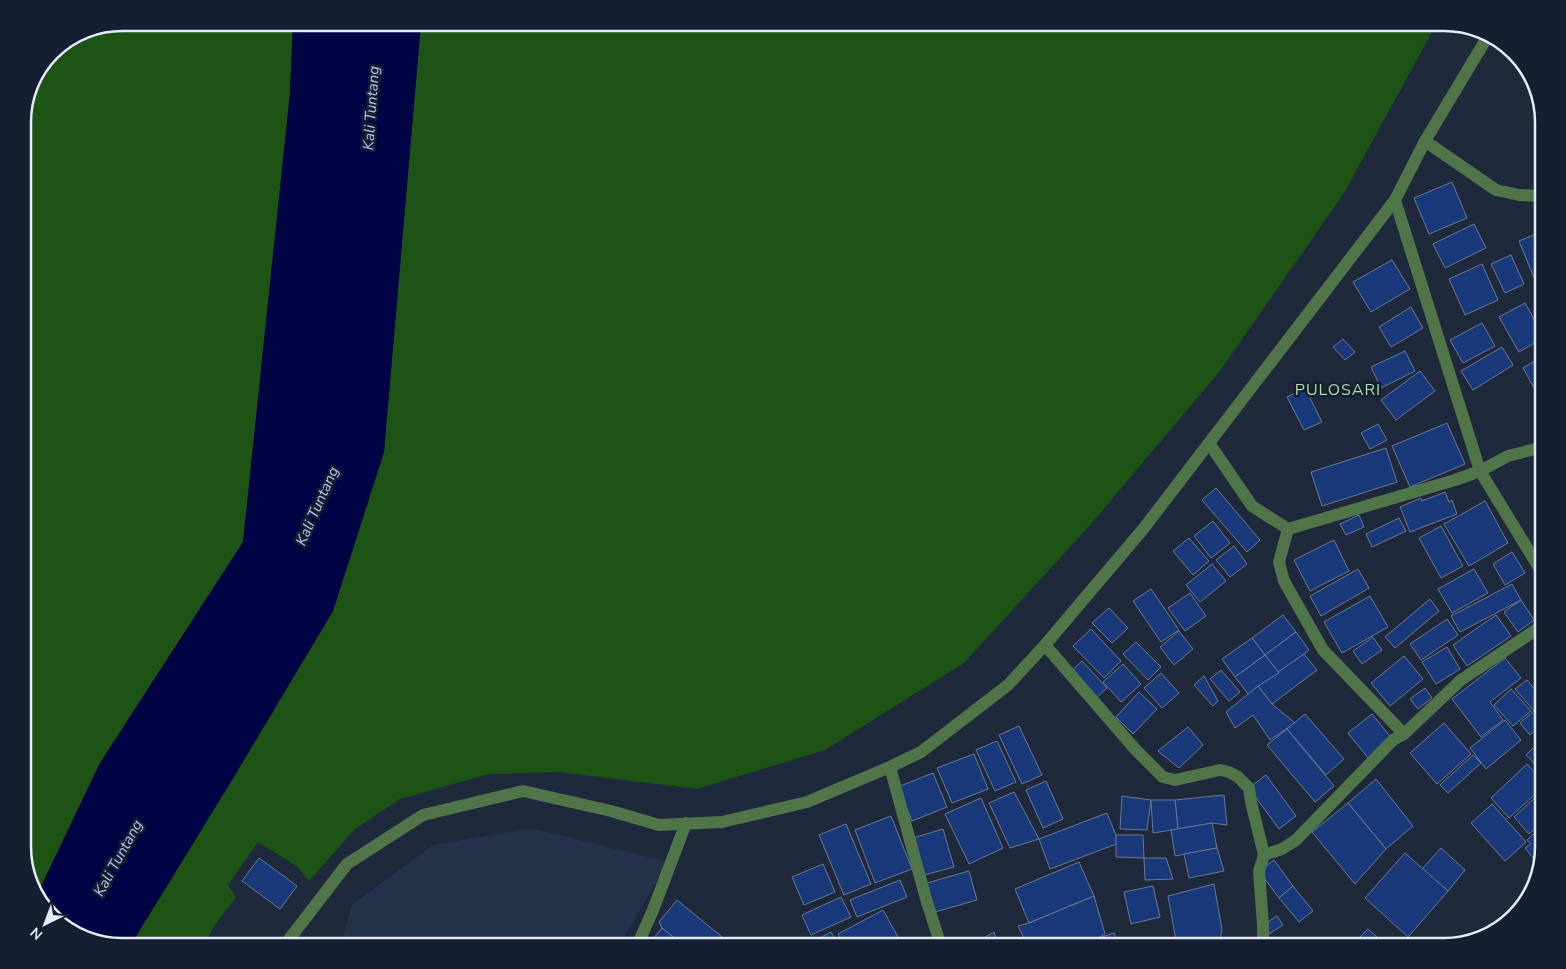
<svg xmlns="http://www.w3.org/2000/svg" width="1566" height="969" font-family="'Nunito Sans',sans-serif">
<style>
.built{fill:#25324b}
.green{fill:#1e5316}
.water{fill:#000344}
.building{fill:#19397a;stroke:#6c7990}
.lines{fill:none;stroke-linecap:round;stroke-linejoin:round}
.minor{stroke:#4f7549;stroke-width:12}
.labels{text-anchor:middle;stroke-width:5;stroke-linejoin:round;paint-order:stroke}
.water-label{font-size:15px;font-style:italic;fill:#b2c7ee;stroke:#151f31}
.quarter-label{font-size:16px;letter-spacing:1px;fill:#aadfa2;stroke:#151f31}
.rim{fill:none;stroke:#e5ecf9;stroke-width:2.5}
</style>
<rect width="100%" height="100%" fill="#1e293c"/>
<polygon class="built" points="531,828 668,862 619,946 353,946 341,943 352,905 433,845"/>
<g class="green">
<polygon points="122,22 293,23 290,92 243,542 100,763 36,897 23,853 23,116 30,84 52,51 84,30"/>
<polygon points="421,23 1437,23 1344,193 1220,371 1091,524 964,663 825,750 697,789 558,772 489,774 400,799 355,829 309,881 298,867 258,842 228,885 236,897 213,928 204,946 130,946 229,785 333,611 384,452"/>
</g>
<polygon class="water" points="293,23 421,23 384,452 333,611 229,785 130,946 122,946 67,930 36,897 100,763 243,542 290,93"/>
<g class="building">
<polygon points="1452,182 1467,218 1429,234 1414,198"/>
<polygon points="1474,224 1486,248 1445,268 1433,244"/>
<polygon points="1536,234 1543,253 1543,288 1539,290 1519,241"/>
<polygon points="1511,255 1524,284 1505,293 1491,264"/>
<polygon points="1392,260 1410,289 1371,312 1353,282"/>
<polygon points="1482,264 1498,300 1465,315 1449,279"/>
<polygon points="1525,303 1543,335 1543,338 1519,352 1499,317"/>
<polygon points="1411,307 1423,328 1391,347 1379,327"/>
<polygon points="1482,323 1495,346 1463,363 1450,340"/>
<polygon points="1343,339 1355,352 1345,360 1333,347"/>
<polygon points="1502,347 1513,365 1473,390 1461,371"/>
<polygon points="1405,351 1415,371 1381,388 1371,367"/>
<polygon points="1543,356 1543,401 1542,402 1523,368"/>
<polygon points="1420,371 1435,391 1396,420 1381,400"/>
<polygon points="1305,388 1322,422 1304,430 1287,397"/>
<polygon points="1447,423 1465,464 1410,487 1392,446"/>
<polygon points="1378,424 1387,440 1370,449 1361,433"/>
<polygon points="1386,448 1397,482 1322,506 1311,472"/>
<polygon points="1216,488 1260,540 1247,552 1202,500"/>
<polygon points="1445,492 1449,502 1452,500 1457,514 1410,532 1400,507 1421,498 1422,501"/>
<polygon points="1485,501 1508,543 1469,566 1444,524"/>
<polygon points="1359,515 1364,527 1346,535 1340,524"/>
<polygon points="1399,518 1406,531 1372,547 1366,534"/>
<polygon points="1213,521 1230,543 1211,558 1194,536"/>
<polygon points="1441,526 1463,566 1441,578 1419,538"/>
<polygon points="1189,538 1209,561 1193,575 1173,551"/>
<polygon points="1334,540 1349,571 1310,591 1294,560"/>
<polygon points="1234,546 1247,564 1230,577 1216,560"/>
<polygon points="1512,552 1525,573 1505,585 1493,564"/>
<polygon points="1212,564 1226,581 1200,602 1186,585"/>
<polygon points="1358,569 1369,588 1321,616 1310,596"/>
<polygon points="1474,569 1488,593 1452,613 1438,589"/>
<polygon points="1512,584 1521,600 1460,632 1451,616"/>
<polygon points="1151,589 1179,630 1161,642 1133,601"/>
<polygon points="1190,593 1206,616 1185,631 1168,608"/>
<polygon points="1370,596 1388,627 1342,653 1324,622"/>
<polygon points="1430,599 1439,611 1395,648 1385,637"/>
<polygon points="1521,600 1534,620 1518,632 1504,612"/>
<polygon points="1109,608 1128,628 1112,643 1092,623"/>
<polygon points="1283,615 1296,632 1265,655 1252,638"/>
<polygon points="1496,615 1511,636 1467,666 1453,645"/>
<polygon points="1447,619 1458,635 1421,660 1410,644"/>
<polygon points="1091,629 1121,661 1104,678 1073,646"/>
<polygon points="1179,631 1193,649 1174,665 1160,647"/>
<polygon points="1296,632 1309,650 1279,673 1265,655"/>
<polygon points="1373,637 1382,650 1362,664 1353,651"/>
<polygon points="1252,638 1265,655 1235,677 1222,659"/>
<polygon points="1136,642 1161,667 1148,680 1123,654"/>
<polygon points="1447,647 1460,669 1436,684 1422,662"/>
<polygon points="1304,654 1317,670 1272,704 1258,686"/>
<polygon points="1265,655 1279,673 1258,686 1249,695 1235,677"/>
<polygon points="1404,656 1423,679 1390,706 1371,683"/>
<polygon points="1505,658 1521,678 1490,702 1503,720 1481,737 1452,699"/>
<polygon points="1082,661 1107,688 1093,701 1068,674"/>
<polygon points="1123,664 1141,684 1121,702 1103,682"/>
<polygon points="1221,670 1240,692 1229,701 1210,679"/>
<polygon points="1161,673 1179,693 1162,708 1144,688"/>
<polygon points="1204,676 1218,701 1213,706 1194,685"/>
<polygon points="1527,680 1543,699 1543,723 1530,735 1520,723 1534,711 1515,689"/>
<polygon points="1258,686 1272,704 1295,723 1270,740 1253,715 1235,728 1226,712"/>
<polygon points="1425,688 1432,698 1418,709 1410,699"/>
<polygon points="1511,689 1531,711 1513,726 1494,705"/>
<polygon points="1139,692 1157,709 1133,734 1116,717"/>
<polygon points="1305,714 1344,759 1326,775 1287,729"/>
<polygon points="1372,714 1393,740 1369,759 1348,733"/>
<polygon points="1505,720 1521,740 1486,769 1470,748"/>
<polygon points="1444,723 1471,754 1437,784 1410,753"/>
<polygon points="1019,726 1042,775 1022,784 999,735"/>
<polygon points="1188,727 1203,745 1179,768 1158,751"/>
<polygon points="1287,729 1334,786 1315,802 1267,745"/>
<polygon points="997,741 1016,782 995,791 976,750"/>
<polygon points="1533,748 1538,754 1543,749 1543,762 1538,767 1526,755"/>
<polygon points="974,754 988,789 952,803 937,768"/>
<polygon points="1473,755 1481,763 1448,793 1440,785"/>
<polygon points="1527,764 1543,782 1543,787 1509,818 1491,798"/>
<polygon points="933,773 947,807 912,821 898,787"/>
<polygon points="1266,775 1296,816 1279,829 1249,788"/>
<polygon points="1376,779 1413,826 1386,849 1348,803"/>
<polygon points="1046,781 1063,819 1043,828 1026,790"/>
<polygon points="1543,790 1543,822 1529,834 1514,817"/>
<polygon points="1014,792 1039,839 1010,848 989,803"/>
<polygon points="1224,795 1227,825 1212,823 1178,829 1175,800"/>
<polygon points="1122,796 1151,800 1147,830 1120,829"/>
<polygon points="981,798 1003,848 969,864 945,814"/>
<polygon points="1151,800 1175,800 1178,829 1153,833"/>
<polygon points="1348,803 1386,849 1355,884 1312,832"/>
<polygon points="1492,804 1526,842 1505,861 1471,823"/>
<polygon points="1107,813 1119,843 1050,869 1039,839"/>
<polygon points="891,816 912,869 875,883 855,830"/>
<polygon points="1212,823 1217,848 1175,856 1171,830"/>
<polygon points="846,824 871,884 844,895 819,835"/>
<polygon points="1543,825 1543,847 1538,864 1525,848 1531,844 1527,840"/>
<polygon points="943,829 954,867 924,875 913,838"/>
<polygon points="1116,835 1143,835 1144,858 1116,857"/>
<polygon points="1217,848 1224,871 1189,878 1184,854"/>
<polygon points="1441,848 1465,870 1448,891 1421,870"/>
<polygon points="1405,853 1448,891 1408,937 1365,898"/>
<polygon points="259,858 297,886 280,909 242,881"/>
<polygon points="1144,858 1166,858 1173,879 1145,880"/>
<polygon points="1274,860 1293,886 1279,898 1259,871"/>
<polygon points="1079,862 1094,896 1029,923 1015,889"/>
<polygon points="823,864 835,892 804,905 792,877"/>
<polygon points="969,871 977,900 935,912 927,883"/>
<polygon points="900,880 907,897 857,917 850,900"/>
<polygon points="1214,884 1222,930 1219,944 1202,946 1177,946 1168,896"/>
<polygon points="1153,886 1160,917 1131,924 1124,892"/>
<polygon points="1293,886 1313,911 1299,922 1279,898"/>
<polygon points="1094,896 1105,934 1096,939 1076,946 1028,946 1018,926 1029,923"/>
<polygon points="841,897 851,917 811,935 802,915"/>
<polygon points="677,900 733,946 684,946 662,928 659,922"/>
<polygon points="883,910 903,946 844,946 838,934"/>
<polygon points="1277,916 1283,925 1269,934 1263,925"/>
<polygon points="662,928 684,946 647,946"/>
<polygon points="1368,929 1387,946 1357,946 1354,943"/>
<polygon points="831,932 839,946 808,946 807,945"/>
<polygon points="994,932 998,946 970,946"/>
<polygon points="1114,933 1119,946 1099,946 1096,939"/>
<polygon points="1096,939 1099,946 1080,946"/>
</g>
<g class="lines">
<g class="minor">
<polyline points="1425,141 1496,190 1519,195 1543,196"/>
<polyline points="1395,200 1480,471 1508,456 1543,447"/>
<polyline points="1209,443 1252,506 1288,529 1455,480 1480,471 1543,574"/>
<polyline points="1288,529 1279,562 1284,581 1323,650 1404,734"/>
<polyline points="1045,645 1135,749 1163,777 1175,780 1220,770 1229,772 1238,777 1249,788 1251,802 1264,855 1282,849 1296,840 1393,740 1404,734 1461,680 1543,625"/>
<polyline points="890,767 926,899 941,946"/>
<polyline points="284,946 347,864 423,815 523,791 611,811 659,825 722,822 807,802 890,767 921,752 1008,685 1045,645 1144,528 1395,200 1425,141 1488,36"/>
<polyline points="637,946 653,910 686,823"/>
<polyline points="1263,946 1263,925 1259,871 1264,855"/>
</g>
</g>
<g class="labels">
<g class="water-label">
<text transform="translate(371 108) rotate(-86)" y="5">Kali Tuntang</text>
<text transform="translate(317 506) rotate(-66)" y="5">Kali Tuntang</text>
<text transform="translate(118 858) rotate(-61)" y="5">Kali Tuntang</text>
</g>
<g class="quarter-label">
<text x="1338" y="395">PULOSARI</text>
</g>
</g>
<path d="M0 0H1566V969H0ZM122 31H1444A91 91 0 0 1 1535 122V847A91 91 0 0 1 1444 938H122A91 91 0 0 1 31 847V122A91 91 0 0 1 122 31Z" fill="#151f31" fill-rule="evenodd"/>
<path class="rim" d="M122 31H1444A91 91 0 0 1 1535 122V847A91 91 0 0 1 1444 938H122A91 91 0 0 1 31 847V122A91 91 0 0 1 122 31Z"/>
<g transform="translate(45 924) rotate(222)" stroke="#151f31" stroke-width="4" paint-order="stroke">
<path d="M0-4L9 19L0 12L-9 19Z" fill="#e5ecf9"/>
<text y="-8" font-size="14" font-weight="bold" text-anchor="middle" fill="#e5ecf9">N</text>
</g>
</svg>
